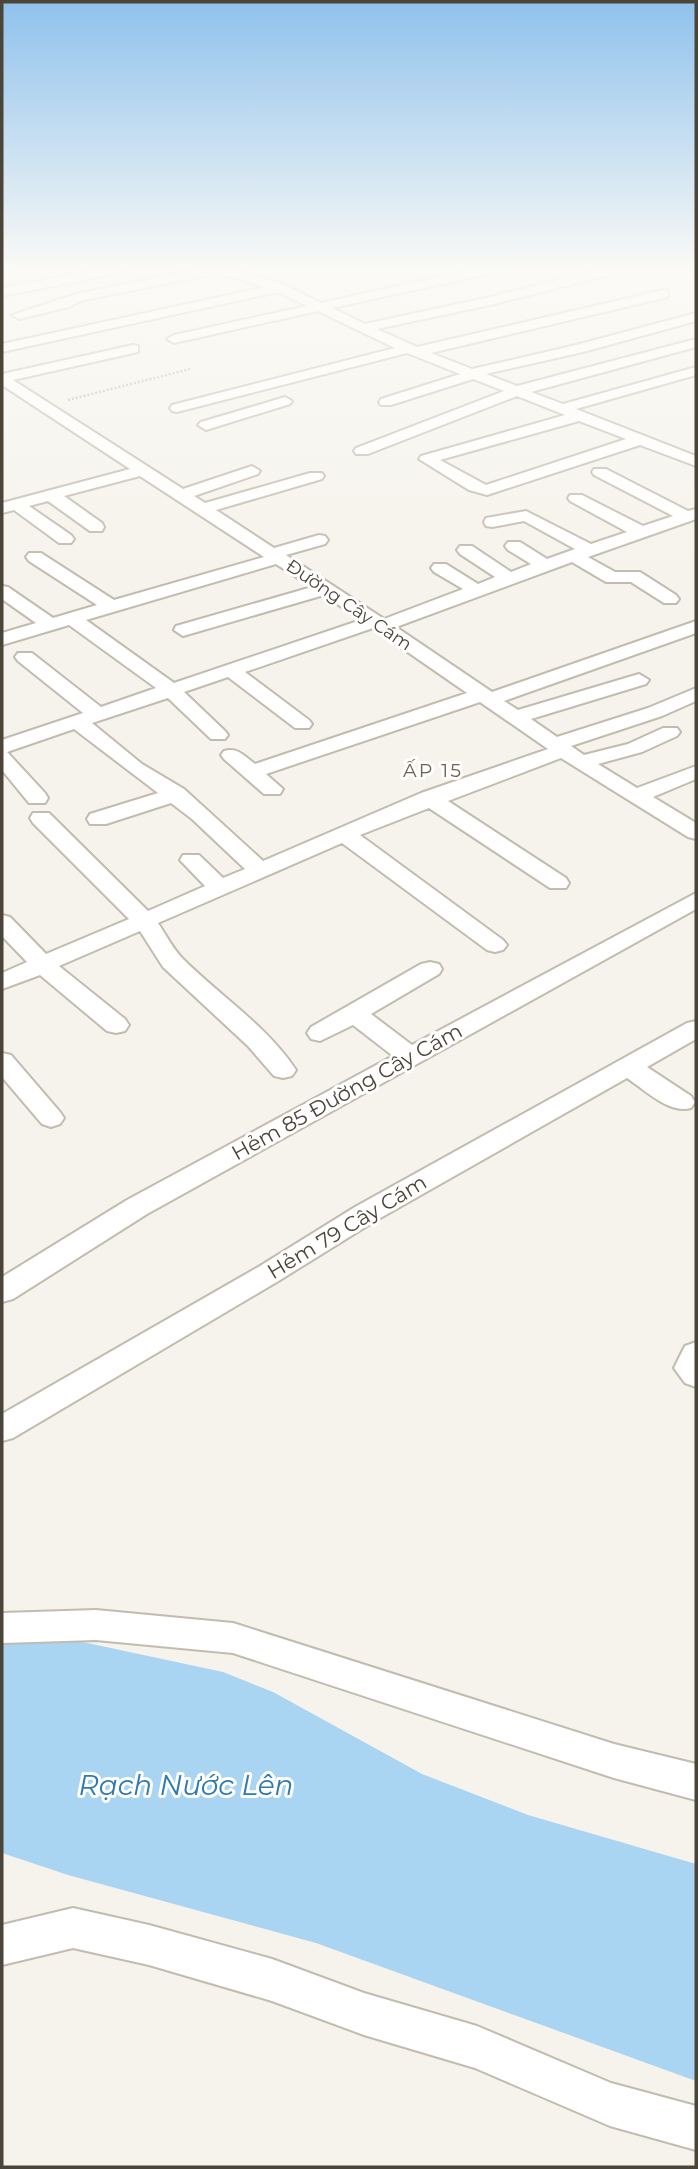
<svg xmlns="http://www.w3.org/2000/svg" width="698" height="2169" font-family="Montserrat,sans-serif">
<style>
.water{fill:#a9d4f2}
.lines{fill:none;stroke-linecap:round;stroke-linejoin:round}
.minor-casing{stroke:#c2bbae;stroke-width:4}
.path{stroke:#c4b79f;stroke-width:2.5;stroke-dasharray:2 2;stroke-linecap:butt}
.minor{fill:#fff;fill-rule:evenodd}
.labels{text-anchor:middle;stroke-width:6;stroke-linejoin:round;paint-order:stroke}
.far-street-label{font-size:18px;fill:#4b4439;stroke:#fff}
.far-neighbourhood-label{font-size:19px;letter-spacing:2px;fill:#6e6250;stroke:#fff}
.street-label{font-size:21px;fill:#4b4439;stroke:#fff}
.near-water-label{font-size:28px;font-style:italic;fill:#2e7ab2;stroke:#fff}
</style>
<rect width="100%" height="100%" fill="#f6f3ec"/>
<polygon class="water" points="78,1641 223,1672 273,1692 422,1774 528,1815 696,1864 696,2081 316,1943 68,1875 2,1853 2,1644"/>
<g class="lines">
<defs>
<g id="minor">
<polygon points="2,269 15,269 2,274"/>
<polygon points="100,269 125,269 119,273 2,296 2,288"/>
<path d="M199 269H232L285 285 321 303 475 269H498L492 273 332 308 365 324 490 297 602 269 611 272 609 275 490 305 377 329 417 347 663 290 668 291V297L431 353 472 369 576 345 696 313V321L583 352 486 374 517 386 696 339V347L531 392 563 404 696 367V375L576 409 696 456V466L640 445 487 495 469 490 419 459 421 456 565 415 517 396 368 454H356L354 451 356 448 504 391 473 379 391 405H381L379 402 381 399 460 374 407 353 177 412 172 411 170 408 172 405 395 348 318 311 174 343 167 339 174 335 307 306 278 292 2 352V344L265 287 218 273 80 301 69 307 19 319 12 315 76 294ZM579 421 626 439 486 485 440 460Z"/>
<path d="M133 345 138 346V352L13 380 183 489 252 466 260 471 258 474 194 496 205 503 310 473H322L324 476 322 479 216 510 274 548 319 535 325 536 328 540 325 544 286 555 384 619 463 589 434 572 431 568 434 564H446L478 584 495 577 460 554 457 550 460 546H472L511 572 531 564 508 550 505 546 508 542H520L547 559 575 549 524 521 492 527 486 526 484 522 486 518 526 511 591 544 627 532 570 501 568 498 570 495H582L643 526 673 516 594 475 592 472 594 469H606L688 511 696 509V519L588 557 615 572H640L676 595 679 599 676 603H664L631 582H606L572 562 396 627 492 692 696 621V633L504 701 518 710 639 674 649 680 646 684 531 719 557 737 648 708 696 688V701L662 716 571 746 584 755 628 744 663 728H677L680 732 677 736 642 752 598 764 637 788 696 766V779L653 797 696 823V839L688 837 561 758 448 801 566 878 569 883 566 888H550L429 808 360 835 503 940 507 945 503 950 495 952 487 950 342 843 158 923C166 935 173 949 183 959 220 996 267 1026 296 1070L292 1076 283 1078 274 1076 248 1046 163 967 140 931 59 966 125 1019 129 1025 125 1031 116 1033 107 1031 40 975 2 989V973L27 962 2 936V915L10 917 46 954 129 919 33 823 30 818 33 813H49L148 911 205 886 180 860 183 855H199L223 878 245 869 192 819 171 803 106 824H90L87 819 90 814 158 793 74 729 7 752 45 793 48 798 45 803H29L2 770V740L83 713 18 661 15 657 18 653H32L101 707 156 688 69 625 2 645V633L36 623 2 599V586L8 587 53 618 97 605 29 561 26 557 29 553H41L114 600 264 557 140 476 64 496 102 523 104 527 102 531H90L48 501 29 506 71 535 74 539 71 543H59L14 510 2 513V503L130 469 2 385V374ZM276 564 312 587 176 626 174 630 183 636 324 595 361 620 174 683 86 620ZM373 628 467 693 255 764C244 756 238 747 224 751L221 755 224 759 264 794H280L283 789 266 774 480 702 548 749 421 793 263 861 184 789 142 764 92 723 168 698 211 739H225L228 735 225 731 184 692 228 677 295 728H309L312 724 309 720 245 672Z"/>
<polygon points="285,397 292,401 290,404 206,430 198,425 201,422"/>
<polygon points="696,893 696,909 147,1214 13,1299 2,1302 2,1277 127,1200 393,1056 353,1025 320,1041 311,1039 307,1033 311,1027 421,964 430,962 439,964 442,969 439,974 371,1014 412,1045"/>
<path d="M696 1021V1039L647 1067 691 1096 695 1102 691 1108C669 1114 645 1090 627 1078L375 1221 280 1280 13 1438 2 1441V1414L260 1266 355 1207 687 1023Z"/>
<polygon points="2,1053 11,1055 60,1112 64,1118 60,1124 51,1127 42,1124 2,1077"/>
<polygon points="696,1342 696,1387 685,1383 674,1368 685,1346"/>
<polygon points="96,1610 233,1623 614,1744 696,1764 696,1800 614,1778 233,1653 96,1640 2,1643 2,1613"/>
<polygon points="73,1908 149,1925 272,1959 364,1993 477,2026 611,2083 696,2106 696,2150 610,2126 475,2068 364,2035 272,2001 149,1965 73,1948 2,1965 2,1925"/>
</g>
</defs>
<use href="#minor" class="minor-casing"/>
<polyline class="path" points="68,400 190,369"/>
<use href="#minor" class="minor"/>
</g>
<linearGradient id="sky" x2="0" y2="1"><stop stop-color="#8fc1ec"/><stop offset="0.47" stop-color="#fbfaf6"/><stop offset="1" stop-color="#fbfaf6" stop-opacity="0"/></linearGradient>
<rect width="698" height="573" fill="url(#sky)"/>
<g class="labels">
<g class="far-street-label">
<text transform="translate(349 605) rotate(34)" y="6">Đường Cây Cám</text>
</g>
<g class="far-neighbourhood-label">
<text x="433" y="777">ẤP 15</text>
</g>
<g class="street-label">
<text transform="translate(347 1092) rotate(-29)" y="7">Hẻm 85 Đường Cây Cám</text>
<text transform="translate(347 1227) rotate(-31)" y="7">Hẻm 79 Cây Cám</text>
</g>
<g class="near-water-label">
<text x="186" y="1795">Rạch Nước Lên</text>
</g>
</g>
<rect width="698" height="2169" fill="none" stroke="#4b4439" stroke-width="7"/>
</svg>
